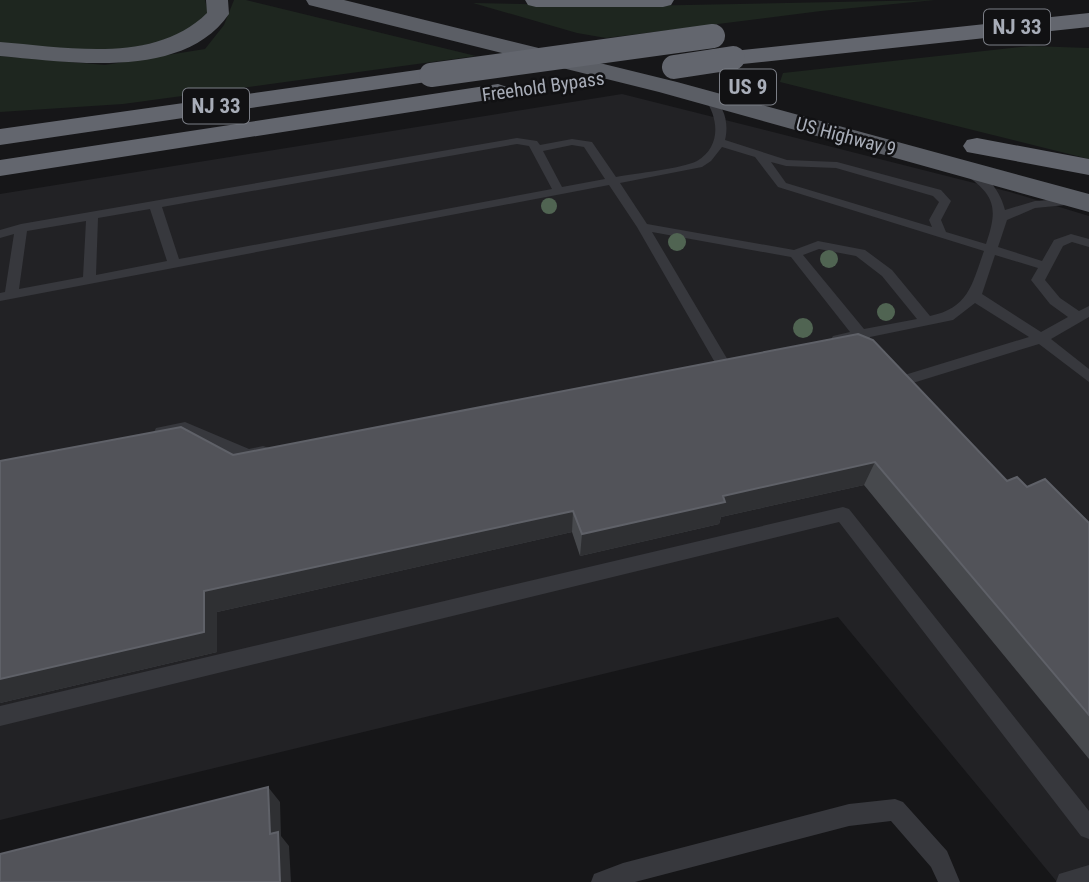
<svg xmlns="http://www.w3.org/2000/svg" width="1089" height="882" font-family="'Roboto Condensed',sans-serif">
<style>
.built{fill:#222225}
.green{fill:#1e261f}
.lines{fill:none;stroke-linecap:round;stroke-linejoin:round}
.service{fill:#37383d;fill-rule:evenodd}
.trunk{fill:#5b5e65;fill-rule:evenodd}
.motorway{fill:#63666e;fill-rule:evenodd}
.motorway-bridge{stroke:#63666e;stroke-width:24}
.tree{fill:#506452}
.wall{fill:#47494d}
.shaded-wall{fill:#2f3033}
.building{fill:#525359;stroke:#5f6168;stroke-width:2}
.labels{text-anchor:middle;stroke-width:5;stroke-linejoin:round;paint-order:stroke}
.far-street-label{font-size:19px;fill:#a8adb8;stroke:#111113}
.shield{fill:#111113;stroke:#7b7e86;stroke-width:2}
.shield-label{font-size:21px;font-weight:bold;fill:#a8adb8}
</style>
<rect width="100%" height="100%" fill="#161618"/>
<polygon class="built" points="622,94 1010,192 1089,216 1089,882 1057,882 838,617 0,820 0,194"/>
<g class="green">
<polygon points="0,0 205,0 209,17 187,36 112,52 0,44"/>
<polygon points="234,0 246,0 476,56 123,104 0,112 0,56 105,65 205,49 224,25"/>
<polygon points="935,0 821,11 606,38 577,33 473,3 635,6"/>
<polygon points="1030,46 1089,48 1089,159 780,82 783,73"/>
</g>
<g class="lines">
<g class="service">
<path d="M710 96C725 105 729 124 725 140L787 160 837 162 941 190 951 201 941 220 946 232 986 244C998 209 996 195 964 174V170C985 167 1001 193 1005 210L1035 201 1076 198V204L1035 208 1007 220 998 247 1042 261 1054 240 1071 234 1089 239V247L1072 242 1063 246 1045 280 1060 298 1079 311 1089 306V317L1051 339 1089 369V382L1039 344 903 386 898 385 896 381 898 377 1029 337 975 303 953 320 870 337 869 342 864 344 857 340 838 344 831 339 833 336 850 332 791 257 652 232 729 362 722 367 717 366 637 227 609 185 0 301V293L5 292 14 234 0 238V230L21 224 517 138 537 141 540 145 572 139 592 142 616 177C636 173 681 169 697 161 721 147 719 119 705 99ZM517 144 529 146 552 189 179 259 162 207ZM572 145 584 147 605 179 562 187 543 151ZM722 147 755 157 778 187 984 251C972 284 969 308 930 316L892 270 865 250 818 241 794 250 647 224 620 183 702 167 711 161ZM771 162 786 166 836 168 933 196 939 202 929 220 932 227 786 183ZM150 209 167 261 96 275 98 218ZM86 221 83 277 19 289 27 231ZM819 249 856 256 882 276 917 319 864 329 803 255ZM995 255 1038 268 1031 280 1050 304 1068 317 1041 332 982 294Z"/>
<polygon points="185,422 249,449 263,446 269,448 271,452 269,456 248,461 184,434 162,438 154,432 156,428"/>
<polygon points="843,507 849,509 1089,811 1089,839 1081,836 839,522 0,726 0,706"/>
<polygon points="895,799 903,802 947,851 960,882 938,882 931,867 891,821 849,826 635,882 591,882 594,874 623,863 849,804"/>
<polygon points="1089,865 1089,882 1056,882 1059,874"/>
</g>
<g class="trunk">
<path d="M206 0H228L229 14C183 81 69 62 0 56V42C67 47 154 65 207 13Z"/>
<polygon points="306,0 344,0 677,82 1089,194 1089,212 659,92 309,5"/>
</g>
<g class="motorway">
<polygon points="525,0 674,0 671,5 663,7 536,7 528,5"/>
<polygon points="1089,13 1089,27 733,65 725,63 721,58 725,53 733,51"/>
<polygon points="431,68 440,70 443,75 440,80 0,145 0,129"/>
<polygon points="498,84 507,87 511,92 507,97 0,176 0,160"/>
<polygon points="977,138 1089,159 1089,175 967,152 963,146 967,140"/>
</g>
<g class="motorway-bridge">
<polyline points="674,67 733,58"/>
<polyline points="431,75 713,36"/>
</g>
</g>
<g class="tree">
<circle cx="549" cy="206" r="8"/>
<circle cx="677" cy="242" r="9"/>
<circle cx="829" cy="259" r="9"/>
<circle cx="886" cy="312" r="9"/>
<circle cx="803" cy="328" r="10"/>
</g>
<polygon class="wall" points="858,334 1007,481 1027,487 1089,523 1089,759 864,485 721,517 719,524 580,556 572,532 217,612 217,652 0,703 233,455"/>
<g class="shaded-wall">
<polygon points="875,462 864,485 721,517 719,524 580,556 582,534 723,496"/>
<polygon points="573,511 572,532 217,612 217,652 0,703 0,679 204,591"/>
<polygon points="268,787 280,802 281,836 289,846 291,882 280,882 270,834"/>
</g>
<g class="building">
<polygon points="858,334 873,340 1007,481 1017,477 1027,487 1045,479 1089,523 1089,715 875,462 723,496 725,502 582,534 573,511 204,591 204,632 0,679 0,461 181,427 233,455"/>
<polygon points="268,787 270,834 278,832 280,882 0,882 0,854"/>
</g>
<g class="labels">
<g class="far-street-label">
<text transform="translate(543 86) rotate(-8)" y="7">Freehold Bypass</text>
<text transform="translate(846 136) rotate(15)" y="7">US Highway 9</text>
</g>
<g class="shield">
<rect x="984" y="9.5" width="66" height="35" rx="5"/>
<rect x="720" y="69.5" width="56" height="35" rx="5"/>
<rect x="183" y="88.5" width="66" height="35" rx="5"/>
</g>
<g class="shield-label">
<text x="1017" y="34">NJ 33</text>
<text x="748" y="94">US 9</text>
<text x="216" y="113">NJ 33</text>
</g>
</g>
</svg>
